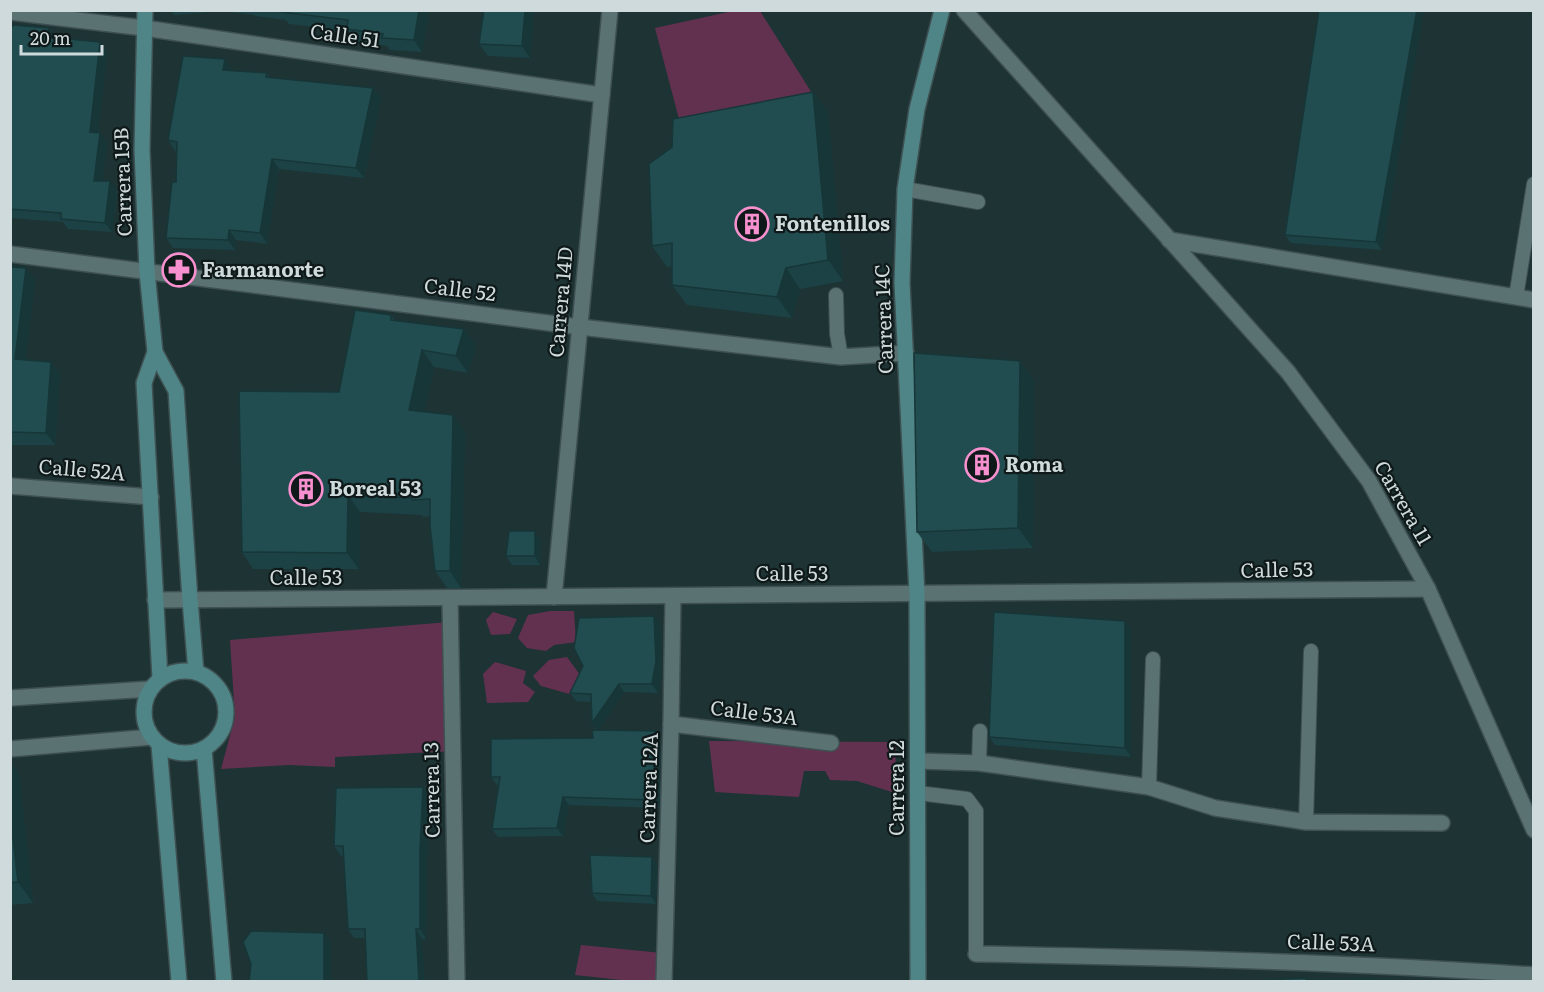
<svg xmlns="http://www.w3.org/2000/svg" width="1544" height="992" font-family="Literata,serif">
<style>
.park{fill:#633150}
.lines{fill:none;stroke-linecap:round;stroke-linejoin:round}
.lane-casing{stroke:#3e5051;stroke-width:16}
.street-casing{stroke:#3e5051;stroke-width:18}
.secondary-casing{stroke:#3e5051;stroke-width:18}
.lane{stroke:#5b7273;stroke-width:14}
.street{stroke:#5b7273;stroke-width:15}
.secondary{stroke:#4f8587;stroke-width:15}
.wall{fill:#1c4245}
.shaded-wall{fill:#173638}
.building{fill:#214d50;stroke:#173638;stroke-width:1.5}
.labels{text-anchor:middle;stroke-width:4.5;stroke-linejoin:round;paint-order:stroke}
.street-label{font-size:20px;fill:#cedadb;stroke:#101919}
.poi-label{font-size:20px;font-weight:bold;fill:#cedadb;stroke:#101919;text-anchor:start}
</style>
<rect width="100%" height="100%" fill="#1e3334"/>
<g class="park">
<polygon points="733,11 760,11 817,101 679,119 655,28"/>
<polygon points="550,611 574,611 576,642 554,645 546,651 527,648 518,638 528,615"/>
<polygon points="493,612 517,619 510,634 491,635 486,620"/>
<polygon points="449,622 455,751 335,757 335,767 289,765 221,769 235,717 230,640"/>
<polygon points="567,657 580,675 573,695 541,686 533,676 549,660"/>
<polygon points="495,662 526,671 523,683 535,692 528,702 487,703 483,674"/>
<polygon points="709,741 896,742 895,793 857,781 830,780 825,771 804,771 799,797 715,792"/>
<polygon points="581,945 672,954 671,981 622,981 621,980 575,975"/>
</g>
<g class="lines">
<defs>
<g id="lane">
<polyline points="905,189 978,202"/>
<polyline points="836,295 837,334 841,357"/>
<polyline points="1516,297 1534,184"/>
<polyline points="979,763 980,731"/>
<polyline points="1149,787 1153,659"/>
<polyline points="918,793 967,799 976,811 976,954"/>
<polyline points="1306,822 1311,651"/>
</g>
<g id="street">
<polyline points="964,10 1288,372 1369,481 1428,589 1534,830"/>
<polyline points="10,12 144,28 602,95"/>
<polyline points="1169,240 1534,300"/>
<polyline points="10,254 580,327 841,357 906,353"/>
<polyline points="10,486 151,497"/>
<polyline points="554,597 610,10"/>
<polyline points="450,598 457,982"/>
<polyline points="155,600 1428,589"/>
<polyline points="10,698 150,689"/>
<polyline points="671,724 831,743"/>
<polyline points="10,749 152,737"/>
<polyline points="918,761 979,763 1149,787 1215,808 1306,822 1442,823"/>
<path d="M976 954C1162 957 1348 962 1534 975"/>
<polyline points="664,982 671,724 673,596"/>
</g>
<g id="secondary">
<polyline points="145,10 142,150 147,272 155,352 176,391 190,600 196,672"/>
<polyline points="155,352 144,383 160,678"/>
<circle cx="185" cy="712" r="41"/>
<polyline points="159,745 179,982"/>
<polyline points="204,749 224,982"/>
<polyline points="918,982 917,594 902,283 905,189 917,109 942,10"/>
</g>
</defs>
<use href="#lane" class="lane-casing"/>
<use href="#street" class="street-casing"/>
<use href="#secondary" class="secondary-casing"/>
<use href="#lane" class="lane"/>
<use href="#street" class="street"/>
<use href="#secondary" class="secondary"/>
</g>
<g class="wall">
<polygon points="171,10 429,10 422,52 390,50 387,46 355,41 348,31 289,24 286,20 255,16 254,15 222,11 174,15"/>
<polygon points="534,10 530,58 488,56 479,44"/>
<polygon points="1319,10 1382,250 1291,243 1285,235"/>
<polygon points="10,26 107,51 98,133 107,143 102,181 117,191 112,232 68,229 63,222 10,218"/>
<polygon points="232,69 232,71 267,73 270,78 373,88 381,98 364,178 279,169 267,244 236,240 235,250 173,248 166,238 176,182 177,151 175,151 168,140"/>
<polygon points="813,92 828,113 843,281 800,289 792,318 687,305 672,285 672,266 667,267 652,246"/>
<polygon points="10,267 35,280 25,359 51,362 60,374 55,445 10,445"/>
<polygon points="391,315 395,320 476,345 468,373 434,367 424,412 465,432 461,588 447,588 435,571 430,516 423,517 422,515 360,512 359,569 253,569 242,552"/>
<polygon points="1020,361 1034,382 1033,548 932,552 917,532"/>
<polygon points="540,540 540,565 512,565 506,556"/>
<polygon points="654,616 660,624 662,669 658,693 624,692 598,731 661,739 659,808 569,805 563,836 498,837 492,829 498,785 497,785 491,777 593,738 597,731 592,723 591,702 576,701 570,693"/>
<polygon points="1131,629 1131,757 995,745 989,737"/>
<polygon points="10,762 19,773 33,903 10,905"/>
<polygon points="423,787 430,796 427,860 426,939 354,938 348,929 344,856 341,856 334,846"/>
<polygon points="652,857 657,866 656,904 597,901 592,893"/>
</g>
<g class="shaded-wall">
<polygon points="419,10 429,10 422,52 414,40"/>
<polygon points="525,10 534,10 530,58 522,46"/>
<polygon points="1417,10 1424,10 1382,250 1376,242"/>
<polygon points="49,28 56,38 48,37"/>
<polygon points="100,42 107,51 97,142 90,132"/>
<polygon points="225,59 232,69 230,81 223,70"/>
<polygon points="373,88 381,98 364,178 356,168"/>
<polygon points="813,92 828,113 843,281 828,260"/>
<polygon points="100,133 107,143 101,191 94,181"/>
<polygon points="272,159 279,169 267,244 260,233"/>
<polygon points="110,181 117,191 112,232 105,223"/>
<polygon points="229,230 236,240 235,250 228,240"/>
<polygon points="26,268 35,280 24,371 15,359"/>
<polygon points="786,268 800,289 792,318 777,297"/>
<polygon points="464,329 476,345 468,373 456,356"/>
<polygon points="422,350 434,367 421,426 409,410"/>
<polygon points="1020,361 1034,382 1033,548 1018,528"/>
<polygon points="51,362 60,374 55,445 46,433"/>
<polygon points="453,415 465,432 461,588 450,571"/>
<polygon points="348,495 360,512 359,569 347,553"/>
<polygon points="535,531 540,540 540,565 535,556"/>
<polygon points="654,616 660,624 662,669 658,693 652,684"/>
<polygon points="1125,621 1131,629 1131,757 1125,748"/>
<polygon points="619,684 624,692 598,731 592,723"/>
<polygon points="655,731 661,739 659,808 653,800"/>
<polygon points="10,762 19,773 33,903 18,882 10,813"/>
<polygon points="423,787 430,796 427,860 426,939 420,929 420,850"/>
<polygon points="563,797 569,805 563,836 557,828"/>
<polygon points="652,857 657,866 656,904 651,896"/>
<polygon points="416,929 422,939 425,981 419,981"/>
<polygon points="324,933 331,942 331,981 324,981"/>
</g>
<g class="building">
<polygon points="281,10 419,10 414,40 382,38 383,34 347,29 348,20 281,12"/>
<polygon points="484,10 525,10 522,46 479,44"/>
<polygon points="1319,10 1417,10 1376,242 1285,235"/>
<polygon points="13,25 49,28 48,37 100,42 90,132 100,133 94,181 110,181 105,223 61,219 61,213 10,209 10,26 13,26"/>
<polygon points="183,56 225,59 223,70 267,73 266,77 373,88 356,168 272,159 260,233 229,230 228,240 166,238 172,182 176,182 177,142 168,140"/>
<polygon points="813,92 828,260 786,268 777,297 672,285 672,243 652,246 649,164 672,147 673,119"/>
<polygon points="10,267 26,268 15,359 51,362 46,433 10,432"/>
<polygon points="355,310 391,315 391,320 464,329 456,356 422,350 409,410 453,415 450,571 435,571 430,525 430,499 412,500 412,498 348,495 347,553 242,552 239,391 339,392"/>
<polygon points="914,353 1020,361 1018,528 917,532"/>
<polygon points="509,531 535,531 535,556 506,556"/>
<polygon points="994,612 1125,621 1125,748 989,737"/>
<polygon points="654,616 656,661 652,684 619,684 592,723 591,694 570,693 583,666 574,648 579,618"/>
<polygon points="592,730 655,731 653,800 563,797 557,828 492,829 500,777 491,777 491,739 593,738"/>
<polygon points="423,787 420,850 420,929 416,929 419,981 367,981 365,929 348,929 343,846 334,846 336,788"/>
<polygon points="10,813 18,882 10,883"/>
<polygon points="590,855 652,857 651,896 592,893"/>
<polygon points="251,931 324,933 324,981 249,981 251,964 243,942"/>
<polygon points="1306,978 1306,980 1366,979 1411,981 1265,981 1265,980"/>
</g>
<defs>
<symbol id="building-ring" viewBox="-11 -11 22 22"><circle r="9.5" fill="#101919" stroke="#f790ce" stroke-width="1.5"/><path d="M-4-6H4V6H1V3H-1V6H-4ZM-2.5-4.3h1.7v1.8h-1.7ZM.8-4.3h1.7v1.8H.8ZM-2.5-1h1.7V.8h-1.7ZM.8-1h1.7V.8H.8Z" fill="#f790ce"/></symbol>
<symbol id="pharmacy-ring" viewBox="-11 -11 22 22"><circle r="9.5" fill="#101919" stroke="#f790ce" stroke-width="1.5"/><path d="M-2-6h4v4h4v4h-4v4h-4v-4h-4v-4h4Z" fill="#f790ce"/></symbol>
</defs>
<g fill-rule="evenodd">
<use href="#building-ring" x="733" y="205" width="38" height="38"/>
<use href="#pharmacy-ring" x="160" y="251" width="38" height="38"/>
<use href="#building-ring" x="963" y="446" width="38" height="38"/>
<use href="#building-ring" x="287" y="470" width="38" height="38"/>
</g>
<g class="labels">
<g class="street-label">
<text transform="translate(345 36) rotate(8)" y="7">Calle 51</text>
<text transform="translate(123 182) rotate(-92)" y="7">Carrera 15B</text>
<text transform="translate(460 290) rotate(7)" y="7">Calle 52</text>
<text transform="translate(561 302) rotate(-85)" y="7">Carrera 14D</text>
<text transform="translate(884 319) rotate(-92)" y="7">Carrera 14C</text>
<text transform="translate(82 470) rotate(5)" y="7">Calle 52A</text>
<text transform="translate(1403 503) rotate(60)" y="7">Carrera 11</text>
<text transform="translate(1277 570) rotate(-1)" y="7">Calle 53</text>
<text x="792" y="581">Calle 53</text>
<text x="306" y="585">Calle 53</text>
<text transform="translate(754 713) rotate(7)" y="7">Calle 53A</text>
<text transform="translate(649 788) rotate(-88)" y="7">Carrera 12A</text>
<text transform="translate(897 788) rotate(-90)" y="7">Carrera 12</text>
<text transform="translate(432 790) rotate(-91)" y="7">Carrera 13</text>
<text transform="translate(1331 943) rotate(2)" y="7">Calle 53A</text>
</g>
<g class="poi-label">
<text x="775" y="231">Fontenillos</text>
<text x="202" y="277">Farmanorte</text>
<text x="1005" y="472">Roma</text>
<text x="329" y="496">Boreal 53</text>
</g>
</g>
<rect width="1544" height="992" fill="none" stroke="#cedadb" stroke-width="24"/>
<path d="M21 45v9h81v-9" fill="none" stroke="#cedadb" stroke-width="3"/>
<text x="30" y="45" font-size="18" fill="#cedadb" stroke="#101919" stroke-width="4.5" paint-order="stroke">20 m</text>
</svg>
